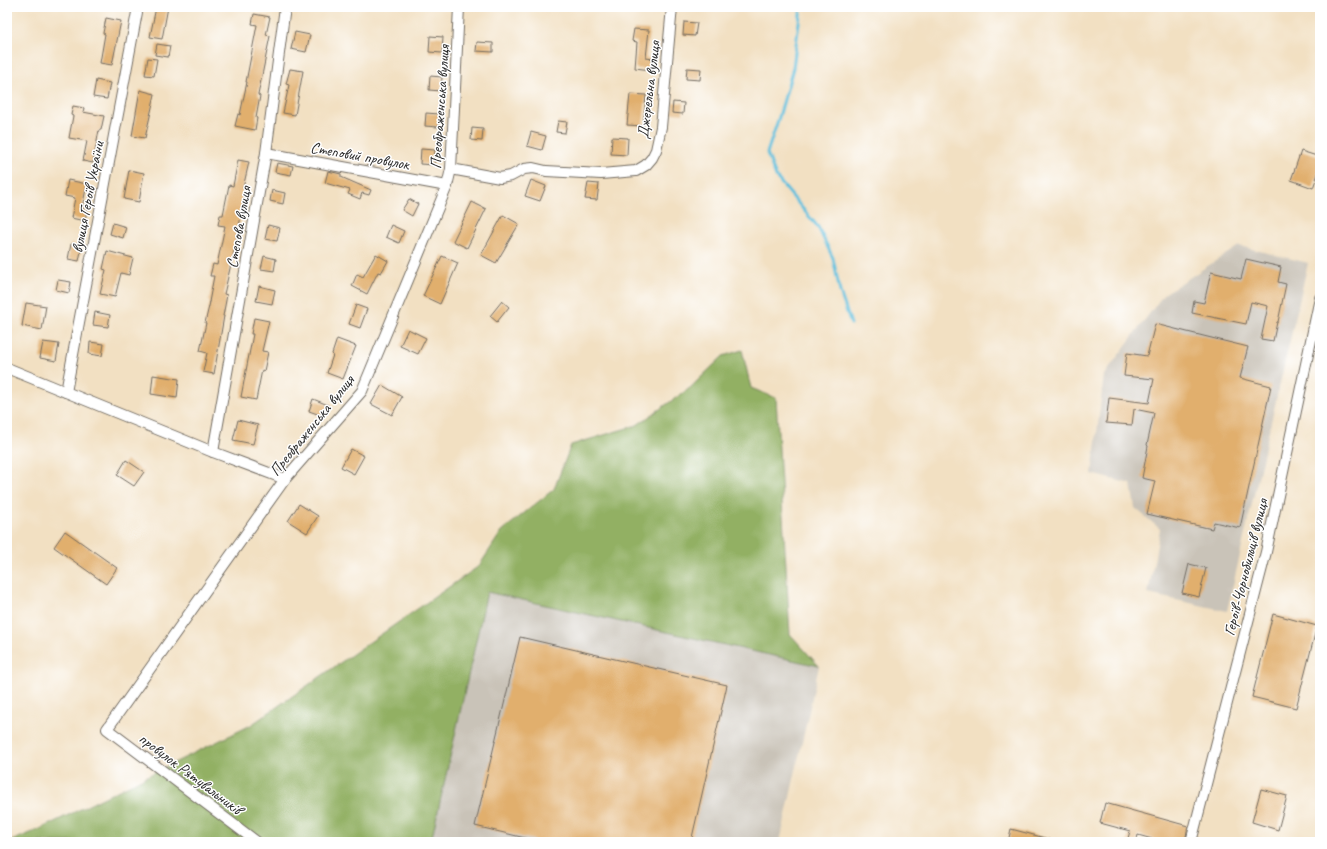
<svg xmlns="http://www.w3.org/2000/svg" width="1327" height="849" font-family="Caveat,sans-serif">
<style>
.industrial{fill:#c9c3b8}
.forest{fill:#92b063;stroke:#5e6e47}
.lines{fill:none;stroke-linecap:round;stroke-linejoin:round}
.stream{stroke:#5ebfdd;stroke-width:3}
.building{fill:#e1af6d}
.street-casing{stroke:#716a60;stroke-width:12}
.street{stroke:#fff;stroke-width:10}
.labels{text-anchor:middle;stroke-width:3;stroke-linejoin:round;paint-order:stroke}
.street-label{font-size:16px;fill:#2b2b2b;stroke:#fff}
</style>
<rect width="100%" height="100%" fill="#fff"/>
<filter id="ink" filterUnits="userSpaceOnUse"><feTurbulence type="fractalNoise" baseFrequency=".025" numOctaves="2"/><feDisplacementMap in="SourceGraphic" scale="8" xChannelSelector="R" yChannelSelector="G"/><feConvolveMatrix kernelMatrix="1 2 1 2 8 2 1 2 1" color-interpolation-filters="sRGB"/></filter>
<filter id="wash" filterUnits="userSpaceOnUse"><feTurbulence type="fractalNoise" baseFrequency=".012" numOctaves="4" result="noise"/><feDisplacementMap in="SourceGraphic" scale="16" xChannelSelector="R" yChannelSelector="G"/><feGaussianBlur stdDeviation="0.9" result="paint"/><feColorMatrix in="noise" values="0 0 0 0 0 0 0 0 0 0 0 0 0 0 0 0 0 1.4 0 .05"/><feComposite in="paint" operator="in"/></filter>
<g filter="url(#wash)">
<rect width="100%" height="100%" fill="#f2e0c2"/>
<g class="industrial">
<polygon points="1239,246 1308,263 1227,611 1148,594 1160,529 1135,508 1131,484 1092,474 1104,375 1164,294"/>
<polygon points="487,592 819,666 780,842 431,842"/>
</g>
<polygon class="forest" points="742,350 751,388 776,398 790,634 819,666 487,592 431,842 9,842 40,829 251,725 479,566 502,531 554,489 571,445 637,425 690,388 723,356"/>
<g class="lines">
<polyline class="stream" points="801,7 793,68 779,117 767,153 776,177 818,227 833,258 840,292 851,324"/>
</g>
<g id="blocks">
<g class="building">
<polygon points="156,7 168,7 162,39 150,37"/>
<polygon points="254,14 270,17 266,35 270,36 258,95 260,96 256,118 257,118 255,130 235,126 238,114 240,115 247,82 246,82 257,25 252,24"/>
<polygon points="106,18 121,21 112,65 100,63 105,34 103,33"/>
<polygon points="684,22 697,23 695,36 683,35"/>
<polygon points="634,29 649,30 646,58 653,59 651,70 635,68 637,42 632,41"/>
<polygon points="295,32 310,35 306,52 291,49"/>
<polygon points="430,36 443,37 442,53 429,52"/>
<polygon points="477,42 493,43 493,52 476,51"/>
<polygon points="157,44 170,46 168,57 155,55"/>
<polygon points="148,58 157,59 154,76 145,75"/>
<polygon points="687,68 701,69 700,80 686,79"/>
<polygon points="290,69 303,71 295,115 283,113 289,85 286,84"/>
<polygon points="430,76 442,77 441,91 429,90"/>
<polygon points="96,80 110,83 107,99 93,97"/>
<polygon points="140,90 155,94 145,138 132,136"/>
<polygon points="630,94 646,95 643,126 627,125"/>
<polygon points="673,102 684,103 683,114 672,113"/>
<polygon points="73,106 84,108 83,112 104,116 101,130 99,130 93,163 83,161 87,141 69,138 73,116 71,115"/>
<polygon points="426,113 439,114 438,127 425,126"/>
<polygon points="558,121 567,122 565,133 556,132"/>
<polygon points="472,128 483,129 482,141 471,140"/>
<polygon points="531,132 546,136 542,150 527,146"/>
<polygon points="612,137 628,138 627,155 611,154"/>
<polygon points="421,149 435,150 434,165 420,164"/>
<polygon points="1301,151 1320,157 1320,168 1313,188 1291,180"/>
<polygon points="238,160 249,162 243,188 246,189 236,243 224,294 227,295 223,316 224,316 214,374 203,372 207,353 200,351 206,323 205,323 210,302 209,302 214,276 210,276 213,264 217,265 225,226 218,225 220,215 223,215 229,185 233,186"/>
<polygon points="277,163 293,166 291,175 275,172"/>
<polygon points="129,170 144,173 139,202 124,199"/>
<polygon points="328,171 341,174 341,177 371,190 369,195 362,193 360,199 348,194 350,190 325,183"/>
<polygon points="68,180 87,184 82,208 87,209 85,221 71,218 75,198 65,196"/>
<polygon points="531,180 546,186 540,201 525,196"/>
<polygon points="588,183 599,184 597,200 585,199"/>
<polygon points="272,190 285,193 283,204 270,201"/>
<polygon points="409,199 418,204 412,216 402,210"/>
<polygon points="472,202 486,209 467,248 453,241"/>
<polygon points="503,215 519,224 496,263 481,255"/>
<polygon points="113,223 126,227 123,238 110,234"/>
<polygon points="268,225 280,228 277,241 265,239"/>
<polygon points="391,225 404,231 399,243 386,237"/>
<polygon points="71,244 82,246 79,261 68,259"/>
<polygon points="107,251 133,258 129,275 121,273 115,297 100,294 106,270 103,269"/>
<polygon points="376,254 388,261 381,273 378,272 367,294 352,286 357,274 363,277"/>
<polygon points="264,256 276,259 274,271 261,269"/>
<polygon points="442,256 458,263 440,304 423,296"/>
<polygon points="1246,259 1281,267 1278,282 1286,284 1278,322 1277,322 1273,341 1261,339 1268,306 1251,302 1246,324 1192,313 1194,301 1204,303 1211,272 1241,279"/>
<polygon points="58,280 71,282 69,293 56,290"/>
<polygon points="259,286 275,290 272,304 256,301"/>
<polygon points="502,301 509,307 497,322 490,316"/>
<polygon points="26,303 46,306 42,330 22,326"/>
<polygon points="356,305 367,309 360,328 349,324"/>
<polygon points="95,312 110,315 108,327 93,325"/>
<polygon points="254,318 269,321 262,351 268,352 264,371 262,370 256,400 241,397 253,334 251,334"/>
<polygon points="1155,324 1248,347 1240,378 1271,386 1240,528 1214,522 1212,529 1147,514 1155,481 1142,478 1148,446 1147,445 1154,413 1134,409 1132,425 1106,423 1109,398 1149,403 1154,379 1124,376 1127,353 1147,356"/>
<polygon points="408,329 426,338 418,354 400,346"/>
<polygon points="337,339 356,346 343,379 327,373 333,355 332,354"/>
<polygon points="43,342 59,344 56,361 40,358"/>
<polygon points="90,342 104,344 102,356 89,354"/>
<polygon points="153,375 179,379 177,398 151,394"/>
<polygon points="382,385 402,397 392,415 371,404"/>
<polygon points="313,399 328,405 323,416 309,411"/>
<polygon points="238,420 258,425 253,444 233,440"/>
<polygon points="351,449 364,456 354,474 341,467"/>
<polygon points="126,460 144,472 134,486 117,475"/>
<polygon points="299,504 318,516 307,533 288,521"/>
<polygon points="65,531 117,568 106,584 54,547"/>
<polygon points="1189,564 1206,568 1199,597 1182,593"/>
<polygon points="1273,614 1317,626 1296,708 1252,697"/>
<polygon points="520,637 727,685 691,842 542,842 475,826"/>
<polygon points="1261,789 1287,796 1278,830 1252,822"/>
<polygon points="1105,803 1188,826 1185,842 1163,842 1138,835 1136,842 1127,842 1130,831 1100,823"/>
<polygon points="1011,829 1049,839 1048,842 1008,842"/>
</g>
</g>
</g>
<g filter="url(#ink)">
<use href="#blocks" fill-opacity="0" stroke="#716a60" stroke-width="1"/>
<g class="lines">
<defs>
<g id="street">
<polyline points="266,153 447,186"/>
<polyline points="451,169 500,178 511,176 524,169 533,168 546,171 601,174 636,171 646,165 652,158 656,150 661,127 672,7"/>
<polyline points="7,368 213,452 285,479"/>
<polyline points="66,392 138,7"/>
<polyline points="213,452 266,153 285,7"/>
<polyline points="257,842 107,729 285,479 362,391 447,186 451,169 459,7"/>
<polyline points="1191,842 1266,552 1320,298"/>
</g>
</defs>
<use href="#street" class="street-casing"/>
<use href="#street" class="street"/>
</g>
</g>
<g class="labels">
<g class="street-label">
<text transform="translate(648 90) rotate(-83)" y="6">Джерельна вулиця</text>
<text transform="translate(439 107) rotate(-86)" y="6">Преображенська вулиця</text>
<text transform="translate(360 155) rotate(10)" y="6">Степовий провулок</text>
<text transform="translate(87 197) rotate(-79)" y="6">вулиця Героїв України</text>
<text transform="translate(238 227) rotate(-80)" y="6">Степова вулиця</text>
<text transform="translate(311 425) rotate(-51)" y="6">Преображенська вулиця</text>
<text transform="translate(1245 567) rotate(-76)" y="6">Героїв-Чорнобильців вулиця</text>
<text transform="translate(191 773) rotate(37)" y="6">провулок Рятувальників</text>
</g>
</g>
<rect width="1327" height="849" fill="none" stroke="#fff" stroke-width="24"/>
</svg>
